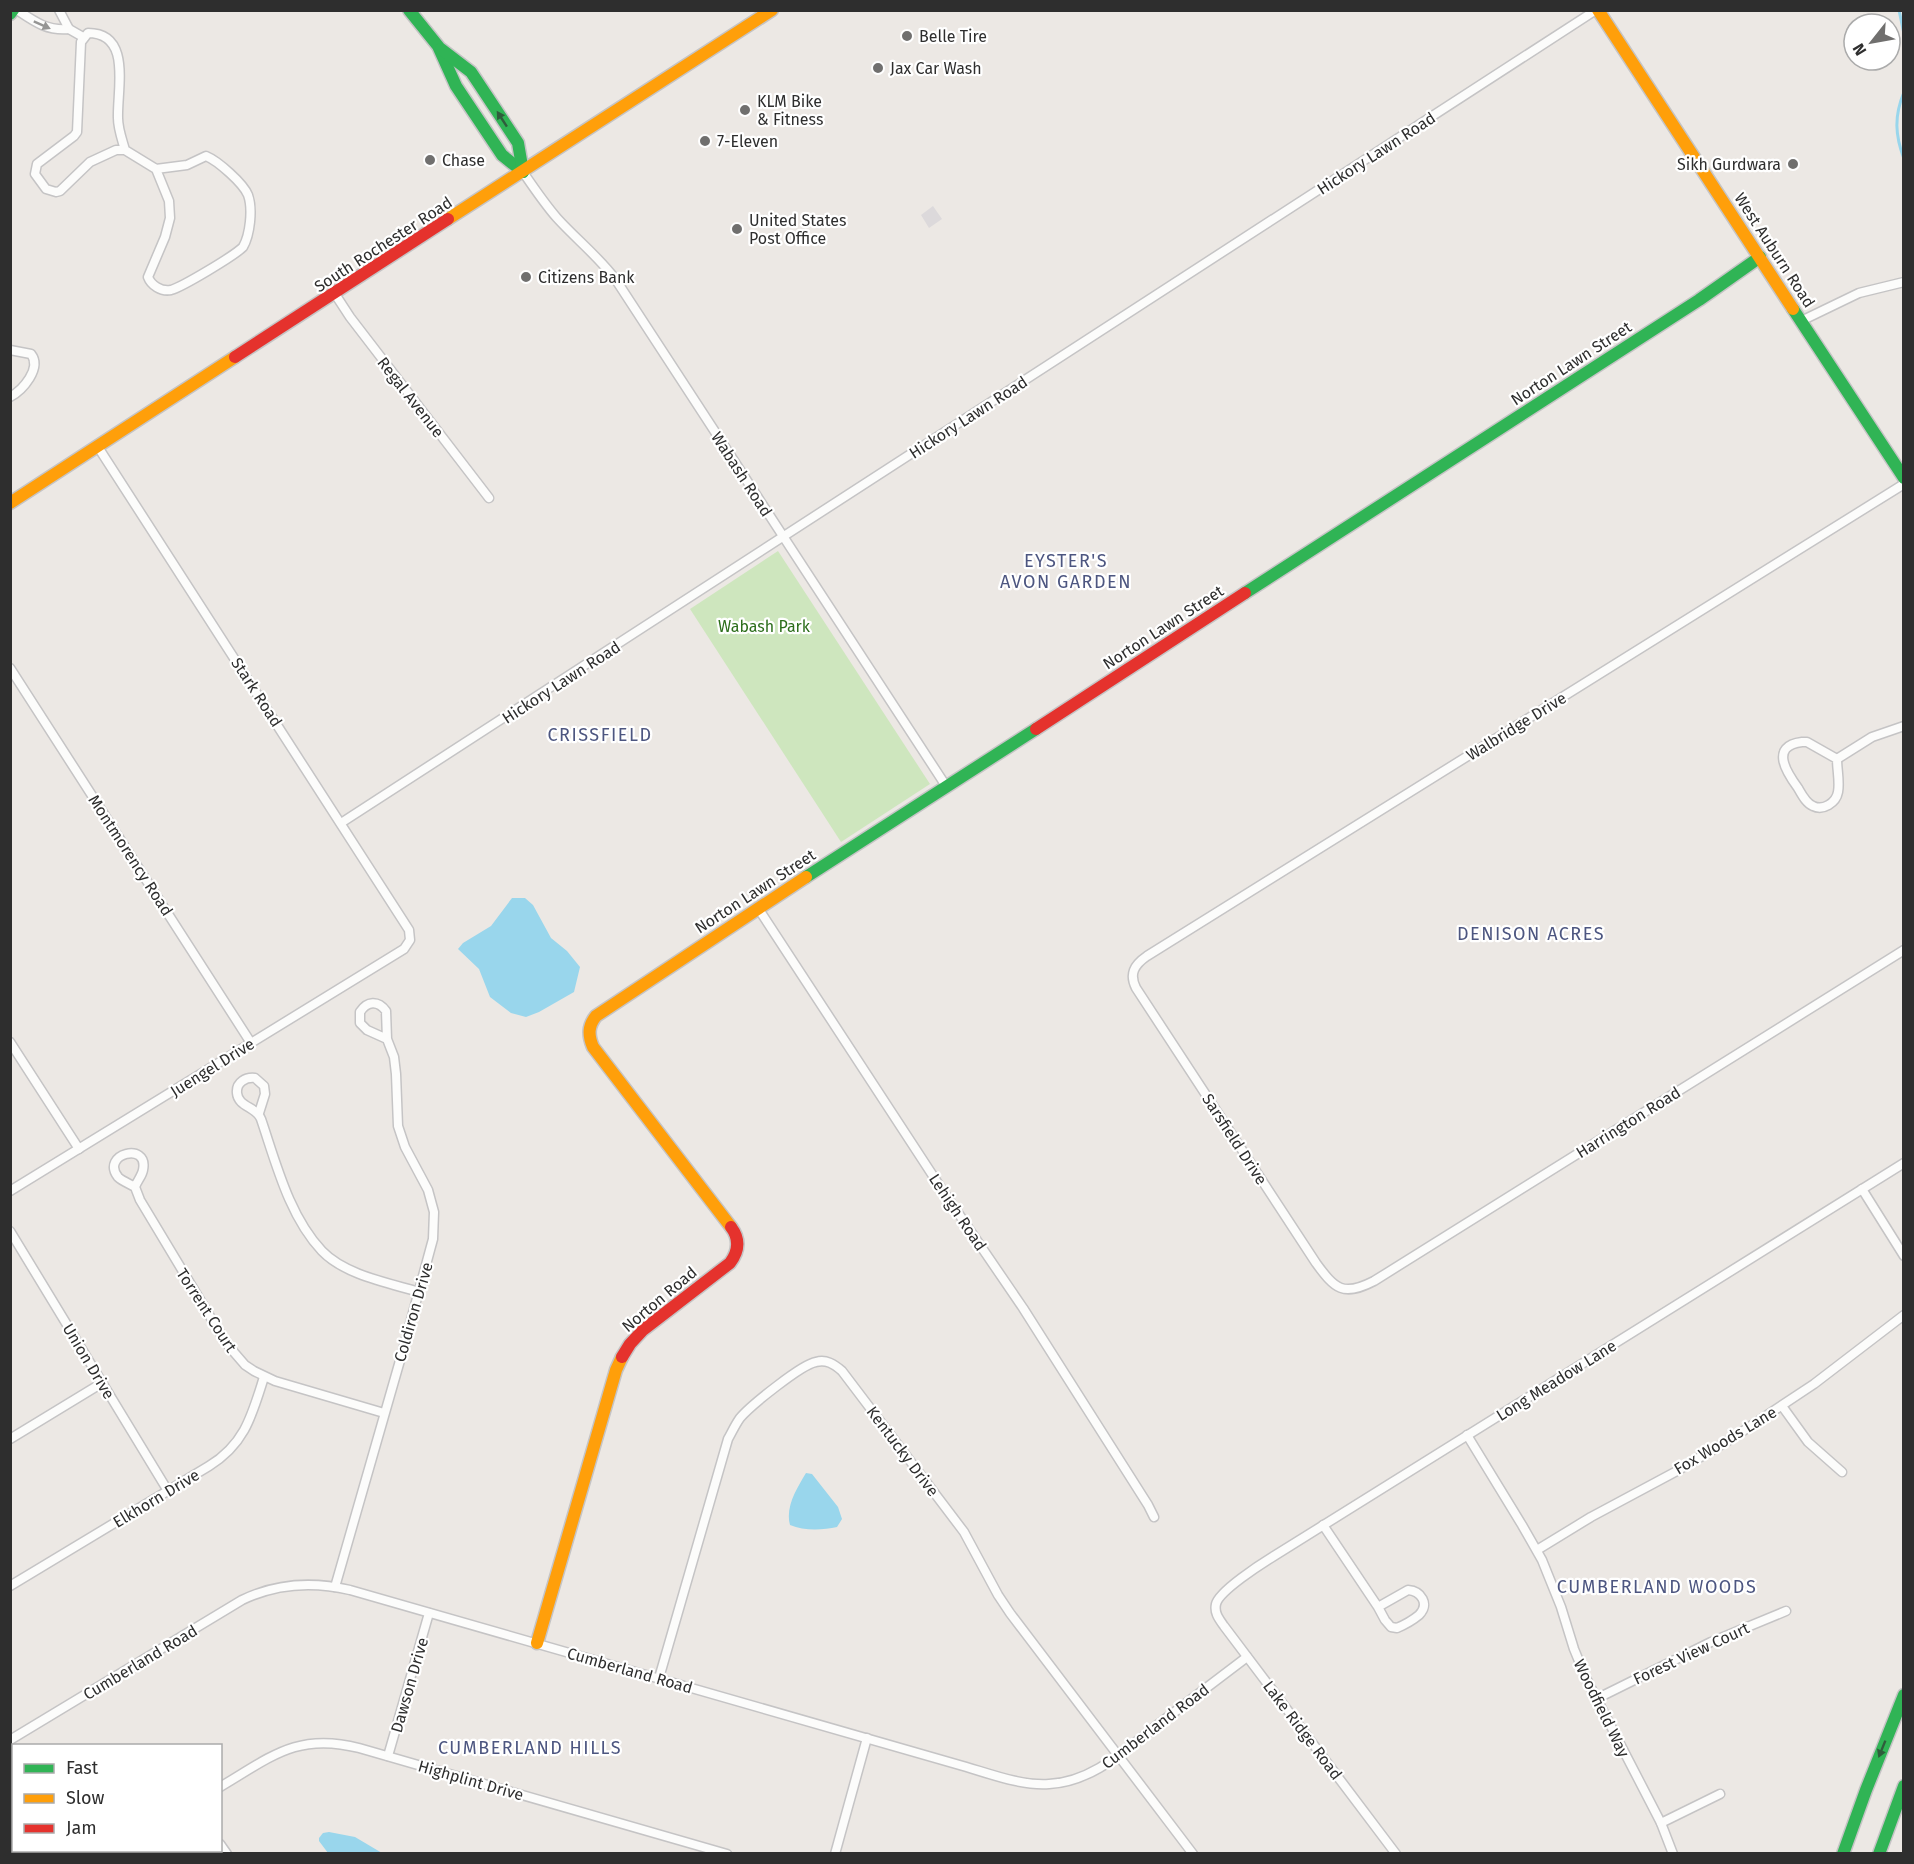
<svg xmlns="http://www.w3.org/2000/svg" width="1914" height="1864" font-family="'Fira Sans',sans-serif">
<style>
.industrial{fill:#dcd9db}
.green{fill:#cee6be}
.water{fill:#99d6ec}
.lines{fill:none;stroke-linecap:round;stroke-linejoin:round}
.stream{stroke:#99d6ec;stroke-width:3}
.street-casing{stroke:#c5c4c5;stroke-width:11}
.fast-casing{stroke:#c5c4c5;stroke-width:15}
.slow-casing{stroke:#c5c4c5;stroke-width:15}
.jam-casing{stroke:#c5c4c5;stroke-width:15}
.street{stroke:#fcfcfb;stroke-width:8}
.fast{stroke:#30b455;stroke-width:12}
.slow{stroke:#ff9f0a;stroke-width:12}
.jam{stroke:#e5322d;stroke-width:12}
.oneway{fill:#959594}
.oneway2{fill:#2f5d3c}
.poi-dot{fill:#706f6e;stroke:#fff;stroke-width:2}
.labels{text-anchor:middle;stroke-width:4.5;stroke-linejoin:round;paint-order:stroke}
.poi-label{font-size:16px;fill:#2e2e2e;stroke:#fff;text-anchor:start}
.street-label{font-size:16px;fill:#2e2e2e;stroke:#fff}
.park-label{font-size:16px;fill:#2c6e1b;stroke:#fff}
.neighbourhood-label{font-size:18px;letter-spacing:1.5px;fill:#4d5680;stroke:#fff}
</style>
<rect width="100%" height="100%" fill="#ece8e4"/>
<polygon class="industrial" points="933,206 942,219 929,228 921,215"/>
<polygon class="green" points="778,551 930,784 841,842 690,609"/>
<g class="water">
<polygon points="512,898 525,898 533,905 551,938 567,951 580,967 574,992 539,1012 526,1017 511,1013 490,997 479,969 458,949 463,943 491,926"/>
<path d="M806 1473 812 1474 838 1507 842 1519 837 1527C823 1530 804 1531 790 1525 785 1507 797 1488 806 1473Z"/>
<polygon points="329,1832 355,1837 382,1853 328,1853 319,1841 319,1838 323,1833"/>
</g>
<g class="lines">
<g class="stream">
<polyline points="1899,10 1904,34"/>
<polyline points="1904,39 1904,40"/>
<polyline points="1904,51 1904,62"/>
<path d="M1904 92C1894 116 1895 135 1904 159"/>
</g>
<defs>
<g id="street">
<path d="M17 10C35 22 47 31 69 29"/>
<polyline points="59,10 69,29 83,37"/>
<path d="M125 150C122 139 118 129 118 118 117 89 132 33 88 33L81 42 77 132 74 136 37 164 35 174 46 189 56 192 60 191 90 162 116 150H125L156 169 169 201 170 218 165 237 148 277C151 285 161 292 171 290 182 287 234 256 243 247 250 235 253 209 248 195 243 183 218 161 206 156L187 165 156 169"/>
<path d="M523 172C534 188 544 203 557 218 576 239 599 257 616 280L946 786"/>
<polyline points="335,294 350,317 489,498"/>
<polyline points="1801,321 1859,293 1904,282"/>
<path d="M10 350 31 354C42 368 23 390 10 397"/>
<path d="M1904 484 1147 956C1134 965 1129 974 1136 988L1316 1263C1335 1289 1343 1297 1374 1281L1904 950"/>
<polyline points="10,668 251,1043"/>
<path d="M1802 742H1807L1837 759C1837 770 1840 782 1838 792 1836 803 1823 811 1813 806 1806 803 1802 795 1798 788 1787 773 1769 746 1802 742Z"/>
<polyline points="1837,759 1872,737 1904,726"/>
<polyline points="341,823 1596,10"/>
<polyline points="758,908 939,1185 1023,1308 1148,1505 1154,1517"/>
<polyline points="10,1042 79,1149"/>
<path d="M259 1113 265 1094 264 1086 255 1078C246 1077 236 1082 237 1093 238 1107 257 1107 261 1119 276 1163 289 1216 322 1251 345 1275 389 1283 419 1292"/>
<path d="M135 1187C130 1184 122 1181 118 1177 100 1154 149 1141 143 1170 142 1176 137 1181 135 1187L140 1200 226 1343 245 1365 254 1371 275 1381 384 1413"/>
<polyline points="1862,1189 1904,1256"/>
<polyline points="10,1191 404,949 410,940 409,930 98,447"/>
<polyline points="10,1231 168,1491"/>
<polyline points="1782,1406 1808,1442 1842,1472"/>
<polyline points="1467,1435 1522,1525 1542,1560 1561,1607 1574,1649 1586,1678 1661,1823 1673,1854"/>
<polyline points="10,1439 102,1383"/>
<path d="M1323 1525 1378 1607 1385 1620 1391 1627 1397 1628C1404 1625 1413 1620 1419 1615 1430 1604 1421 1591 1408 1590L1378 1607"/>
<polyline points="1537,1550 1591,1517 1675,1472 1731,1439 1814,1384 1904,1315"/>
<path d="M10 1586 209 1466C245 1444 252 1415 264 1377"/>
<path d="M335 1587 401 1357 433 1239 434 1212 428 1190 405 1147 398 1126 396 1074 394 1057 387 1039 386 1011C378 1000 367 1001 360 1012V1023L367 1030 387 1039"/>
<path d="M659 1678 728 1439C732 1432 735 1425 740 1418 750 1406 802 1364 816 1362 826 1359 834 1364 842 1371L964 1532 998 1595 1010 1613 1193 1854"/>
<polyline points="1596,1699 1711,1642 1786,1611"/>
<path d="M10 1740 242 1600C277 1583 312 1581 350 1590L956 1764C986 1772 1018 1786 1049 1784 1093 1782 1127 1748 1160 1723 1189 1701 1218 1679 1247 1657"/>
<polyline points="388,1756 429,1613"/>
<path d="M220 1787C271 1757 297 1732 359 1748L727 1854"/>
<polyline points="1661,1823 1720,1794"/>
<polyline points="220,1844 227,1854"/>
<polyline points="111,1854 116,1850"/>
<polyline points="835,1854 867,1738"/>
<path d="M1396 1854 1224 1626C1219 1619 1214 1613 1216 1604 1219 1591 1261 1564 1274 1556L1904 1163"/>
</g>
<g id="fast">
<polyline points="409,10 438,46 456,86 502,155 523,172"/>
<polyline points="10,14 13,10"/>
<polyline points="441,49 471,72 481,87 518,143 523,172"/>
<polyline points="1793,309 1904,478"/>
<polyline points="1245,593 1699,300 1760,257"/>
<polyline points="806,877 1036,729"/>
<polyline points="1843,1854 1866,1790 1904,1695"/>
<polyline points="1879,1854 1904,1786"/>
</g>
<g id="slow">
<polyline points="1598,10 1793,309"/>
<polyline points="448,219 772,10"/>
<polyline points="10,503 235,357"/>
<path d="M731 1227 593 1047C588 1035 588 1026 596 1016L806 877"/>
<polyline points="537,1643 616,1370 622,1357"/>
</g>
<g id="jam">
<polyline points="235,357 448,219"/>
<polyline points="1036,729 1245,593"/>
<path d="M622 1357 630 1344 643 1330 730 1263C739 1251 740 1239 731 1227"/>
</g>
</defs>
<use href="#street" class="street-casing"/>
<use href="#fast" class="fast-casing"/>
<use href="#slow" class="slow-casing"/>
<use href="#jam" class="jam-casing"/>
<use href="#street" class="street"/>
<use href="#fast" class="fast"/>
<use href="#slow" class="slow"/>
<use href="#jam" class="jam"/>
</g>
<defs><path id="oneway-solid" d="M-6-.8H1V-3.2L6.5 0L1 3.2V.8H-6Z" transform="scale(1.5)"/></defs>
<use class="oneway" href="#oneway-solid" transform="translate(42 25) rotate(24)"/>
<g class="oneway2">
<use href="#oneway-solid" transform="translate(502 119) rotate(-123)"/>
<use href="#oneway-solid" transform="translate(1882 1749) rotate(112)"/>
</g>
<g class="poi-dot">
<circle cx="907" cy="36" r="6"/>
<circle cx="878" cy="68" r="6"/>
<circle cx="745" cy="110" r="6"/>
<circle cx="705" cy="141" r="6"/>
<circle cx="430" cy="160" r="6"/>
<circle cx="1793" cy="164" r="6"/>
<circle cx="737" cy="229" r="6"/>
<circle cx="526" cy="277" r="6"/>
</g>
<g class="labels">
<g class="poi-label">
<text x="919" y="42">Belle Tire</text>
<text x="890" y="74">Jax Car Wash</text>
<text x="757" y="107">KLM Bike<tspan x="757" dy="18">&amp; Fitness</tspan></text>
<text x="717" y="147">7-Eleven</text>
<text x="442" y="166">Chase</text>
<text x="1781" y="170" text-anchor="end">Sikh Gurdwara</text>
<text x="749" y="226">United States<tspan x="749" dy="18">Post Office</tspan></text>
<text x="538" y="283">Citizens Bank</text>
</g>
<g class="street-label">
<text transform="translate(1376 153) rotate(-33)" y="6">Hickory Lawn Road</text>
<text transform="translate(383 244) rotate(-33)" y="6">South Rochester Road</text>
<text transform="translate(1775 250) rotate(57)" y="6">West Auburn Road</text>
<text transform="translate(1571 363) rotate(-33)" y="6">Norton Lawn Street</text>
<text transform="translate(411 397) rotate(52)" y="6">Regal Avenue</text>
<text transform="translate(968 417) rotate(-33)" y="6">Hickory Lawn Road</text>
<text transform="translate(742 474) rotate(57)" y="6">Wabash Road</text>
<text transform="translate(1163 627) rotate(-33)" y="6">Norton Lawn Street</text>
<text transform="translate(561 682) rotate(-33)" y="6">Hickory Lawn Road</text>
<text transform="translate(257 692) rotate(57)" y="6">Stark Road</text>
<text transform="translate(1516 726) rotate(-32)" y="6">Walbridge Drive</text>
<text transform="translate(131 855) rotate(57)" y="6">Montmorency Road</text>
<text transform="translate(755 891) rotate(-33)" y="6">Norton Lawn Street</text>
<text transform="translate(212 1067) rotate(-32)" y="6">Juengel Drive</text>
<text transform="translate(1628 1122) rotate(-32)" y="6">Harrington Road</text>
<text transform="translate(1235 1139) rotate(57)" y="6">Sarsfield Drive</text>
<text transform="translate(958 1212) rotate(56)" y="6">Lehigh Road</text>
<text transform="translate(659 1299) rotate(-40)" y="6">Norton Road</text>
<text transform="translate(207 1310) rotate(57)" y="6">Torrent Court</text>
<text transform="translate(413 1312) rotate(-74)" y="6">Coldiron Drive</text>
<text transform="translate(89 1361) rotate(59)" y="6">Union Drive</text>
<text transform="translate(1556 1380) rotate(-32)" y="6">Long Meadow Lane</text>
<text transform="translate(1725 1440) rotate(-31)" y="6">Fox Woods Lane</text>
<text transform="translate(903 1451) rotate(53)" y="6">Kentucky Drive</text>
<text transform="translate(156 1498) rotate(-31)" y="6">Elkhorn Drive</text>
<text transform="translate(1691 1653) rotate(-25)" y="6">Forest View Court</text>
<text transform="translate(140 1662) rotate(-31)" y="6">Cumberland Road</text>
<text transform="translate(630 1670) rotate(16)" y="6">Cumberland Road</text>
<text transform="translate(409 1685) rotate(-74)" y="6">Dawson Drive</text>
<text transform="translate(1602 1708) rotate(64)" y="6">Woodfield Way</text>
<text transform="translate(1155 1726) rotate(-37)" y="6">Cumberland Road</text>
<text transform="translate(1303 1730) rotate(53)" y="6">Lake Ridge Road</text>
<text transform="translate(471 1780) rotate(16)" y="6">Highplint Drive</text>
</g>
<g class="park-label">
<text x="764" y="632">Wabash Park</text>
</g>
<g class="neighbourhood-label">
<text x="1066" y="567">EYSTER'S<tspan x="1066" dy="21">AVON GARDEN</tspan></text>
<text x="600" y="741">CRISSFIELD</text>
<text x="1531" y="940">DENISON ACRES</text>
<text x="1657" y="1593">CUMBERLAND WOODS</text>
<text x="530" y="1754">CUMBERLAND HILLS</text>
</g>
</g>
<rect width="1914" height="1864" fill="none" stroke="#2e2e2e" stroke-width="24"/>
<rect x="12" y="1744" width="210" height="108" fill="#ffffff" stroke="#ababab" stroke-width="1.5"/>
<rect x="24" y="1764" width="30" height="9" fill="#30b455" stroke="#ababab" stroke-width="1.5"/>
<text x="66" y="1774" font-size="18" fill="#2e2e2e">Fast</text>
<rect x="24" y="1794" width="30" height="9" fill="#ff9f0a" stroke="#ababab" stroke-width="1.5"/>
<text x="66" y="1804" font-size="18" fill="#2e2e2e">Slow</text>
<rect x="24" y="1824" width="30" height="9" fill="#e5322d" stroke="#ababab" stroke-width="1.5"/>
<text x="66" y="1834" font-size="18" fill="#2e2e2e">Jam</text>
<g transform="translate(1872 42) rotate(239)"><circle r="28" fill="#ffffff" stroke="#ababab" stroke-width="1.5"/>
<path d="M0-4.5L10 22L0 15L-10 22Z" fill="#706f6e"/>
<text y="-9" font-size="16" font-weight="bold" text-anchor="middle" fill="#2e2e2e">N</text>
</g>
</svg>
